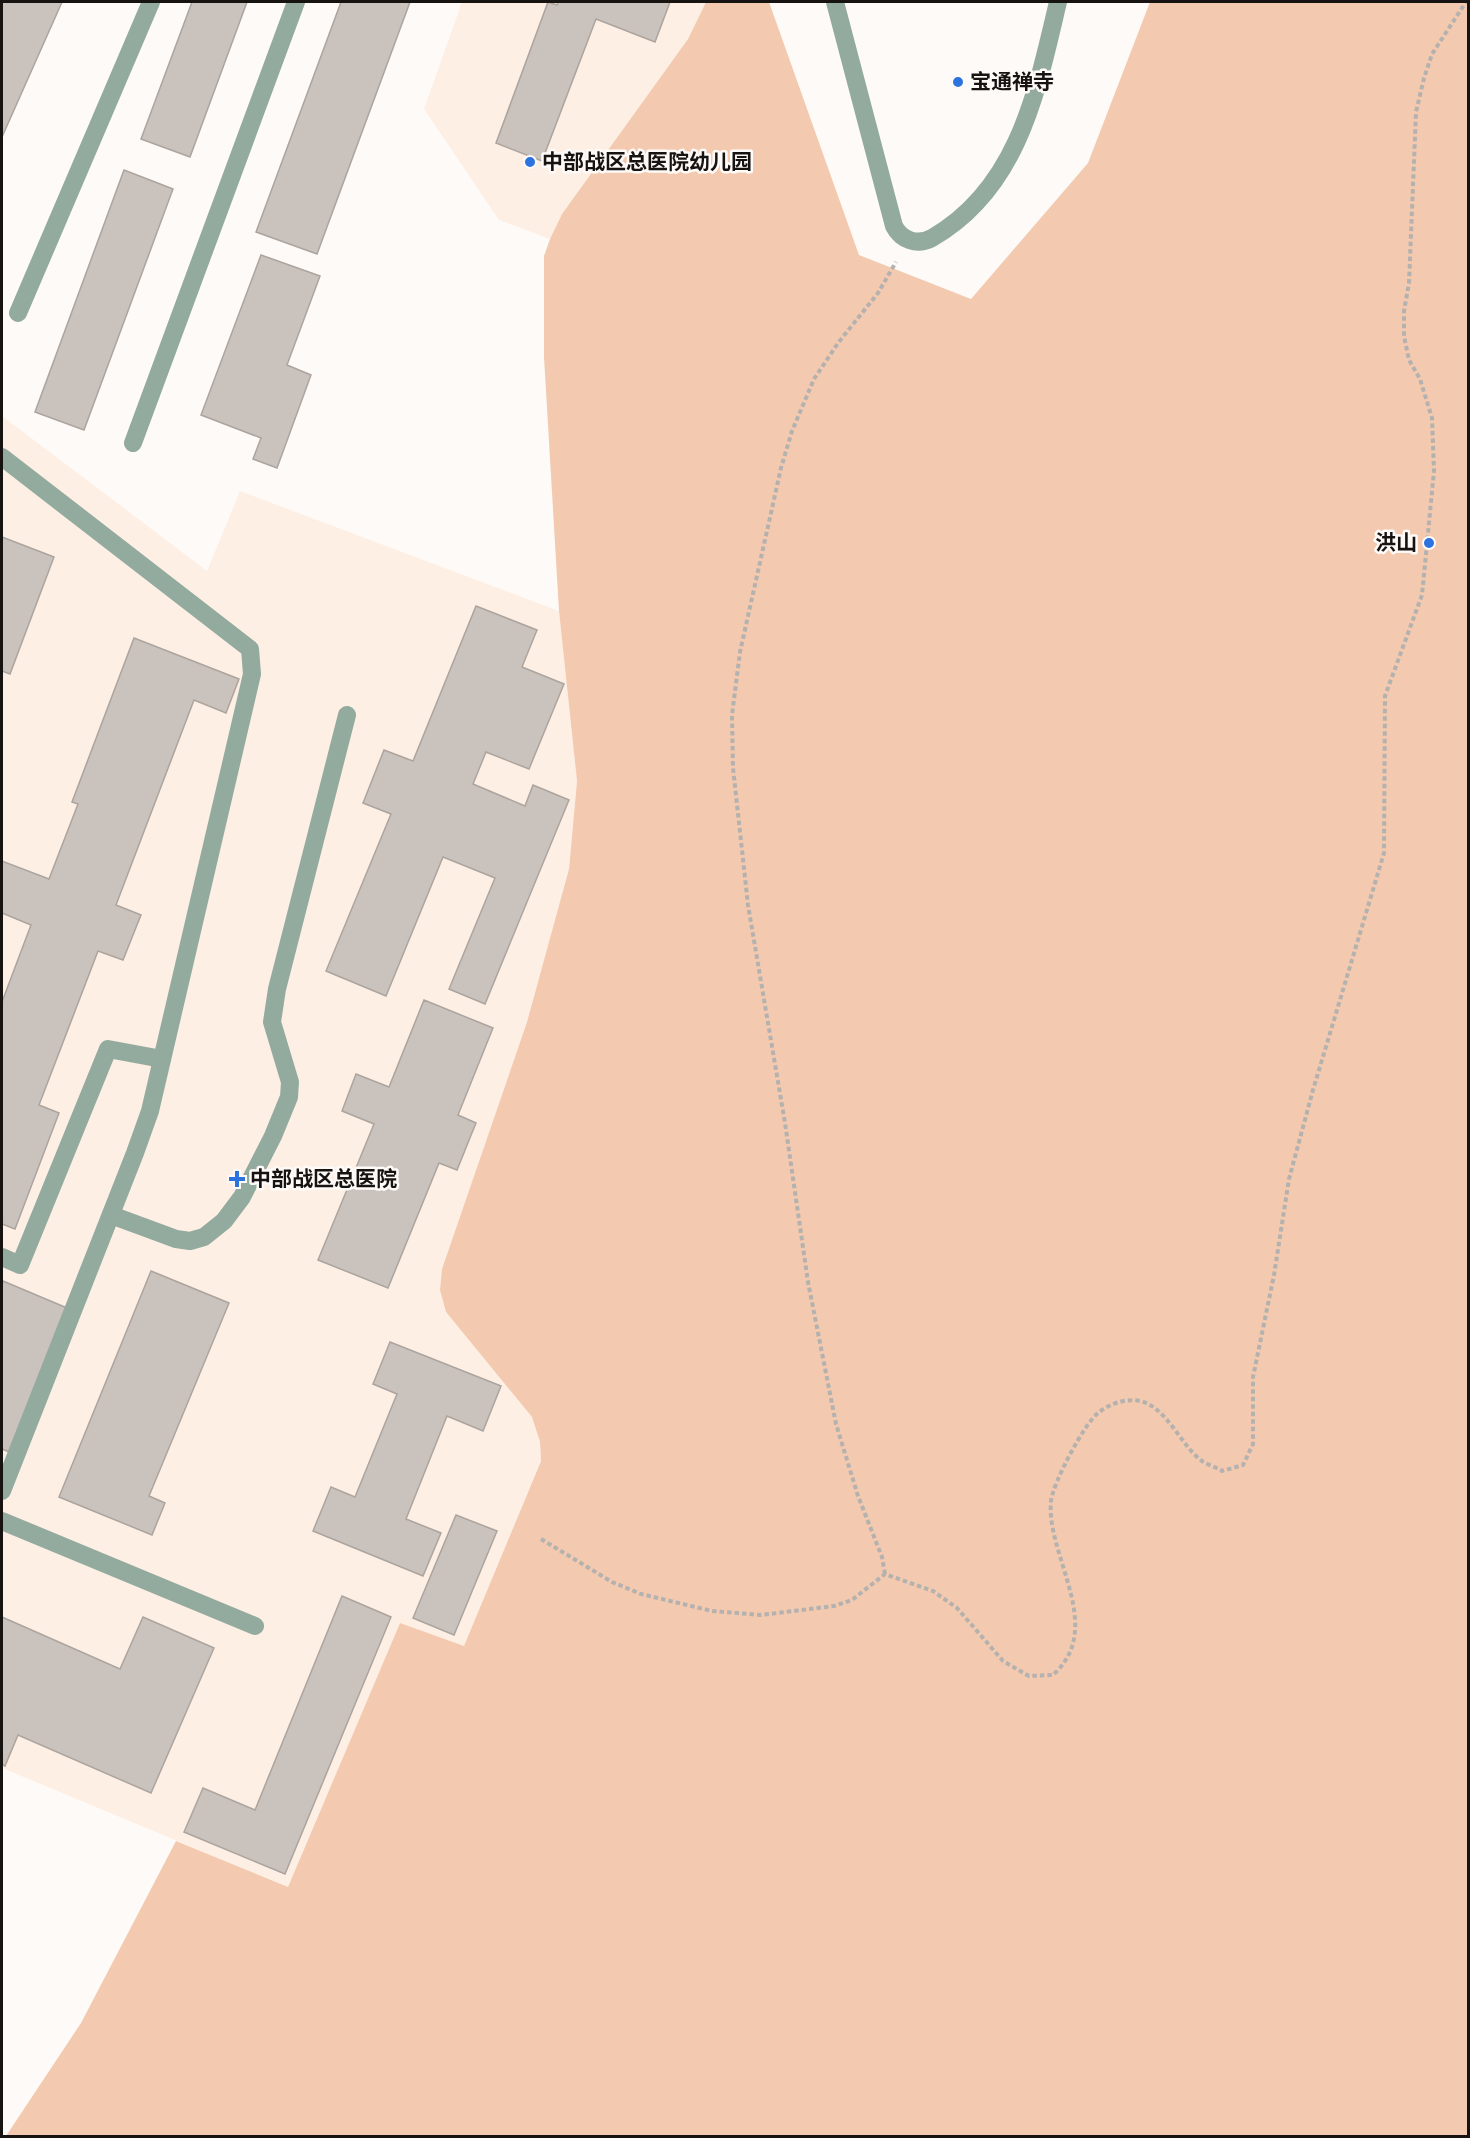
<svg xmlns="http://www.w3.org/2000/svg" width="1470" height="2138" font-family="Jost,'Noto Sans SC',sans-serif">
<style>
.built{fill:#feefe4}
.green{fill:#f3caaf}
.building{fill:#cac2bc;stroke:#aca49e;stroke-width:1.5}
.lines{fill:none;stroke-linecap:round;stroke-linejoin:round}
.path{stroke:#b4b1af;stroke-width:4;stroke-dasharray:4.5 3;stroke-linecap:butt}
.minor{stroke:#93aa9e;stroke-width:18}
.poi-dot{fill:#2c73e0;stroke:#fefaf8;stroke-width:2}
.labels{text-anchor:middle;stroke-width:5;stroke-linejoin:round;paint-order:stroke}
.poi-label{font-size:21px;font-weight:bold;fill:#161311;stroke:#fefaf8;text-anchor:start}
</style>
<rect width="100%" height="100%" fill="#fefaf8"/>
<g class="built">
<polygon points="462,2 706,2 688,39 562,214 550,239 499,220 424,109"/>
<polygon points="2,416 207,571 240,491 559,611 577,781 569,869 527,1022 442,1269 440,1290 446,1312 532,1417 540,1442 541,1460 464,1647 400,1623 288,1887 2,1768"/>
</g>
<polygon class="green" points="706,2 769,2 859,255 971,299 1088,163 1150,2 1468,2 1468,2136 6,2136 81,2023 176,1841 288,1887 400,1623 464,1646 541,1461 540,1442 532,1417 446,1312 440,1290 442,1269 527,1022 569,869 577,781 559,611 544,357 544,256 550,239 562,214 688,39"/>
<g class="building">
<polygon points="2,2 62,2 2,137"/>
<polygon points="192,2 247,2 190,157 141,139"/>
<polygon points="341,2 410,2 317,254 256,232"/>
<polygon points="548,2 557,5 558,2 670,2 655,42 596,19 542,161 496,143"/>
<polygon points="124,170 173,189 84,430 35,412"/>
<polygon points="261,255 320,276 287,365 311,375 277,468 253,459 261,438 201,415"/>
<polygon points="2,537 54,557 10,674 2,671"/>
<polygon points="476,606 537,630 522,667 564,684 529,769 486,752 473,784 525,806 533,785 569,800 485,1004 449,989 495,878 443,857 386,996 326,971 391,814 363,803 384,750 413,761"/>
<polygon points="134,638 239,679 226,713 194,700 116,905 141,915 123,960 98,951 39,1105 59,1113 15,1229 2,1224 2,1002 31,925 2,913 2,861 49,879 78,804 72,802"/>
<polygon points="424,1000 493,1028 458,1115 476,1123 457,1170 439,1163 388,1288 318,1260 374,1124 342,1111 356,1074 389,1087"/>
<polygon points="151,1271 229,1303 149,1496 165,1503 152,1535 59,1497"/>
<polygon points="3,1281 67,1308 9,1452 2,1449 2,1285"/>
<polygon points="390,1342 501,1386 483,1431 447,1416 406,1519 441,1533 423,1576 313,1531 331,1487 355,1497 397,1394 373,1384"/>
<polygon points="456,1515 497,1531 454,1635 413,1618"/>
<polygon points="342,1596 391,1617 285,1874 184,1832 203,1788 255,1810"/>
<polygon points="2,1617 120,1669 143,1617 214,1648 151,1793 18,1735 5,1766 2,1764"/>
</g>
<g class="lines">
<g class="path">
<path d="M541 1539 612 1582 641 1594 712 1611 761 1615 834 1606 852 1600 885 1574 933 1591 957 1608 1003 1661 1029 1676 1053 1675C1057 1671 1062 1666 1065 1661 1096 1615 1046 1550 1051 1501 1053 1483 1084 1424 1098 1413 1109 1404 1125 1398 1140 1401 1167 1407 1181 1446 1202 1461 1208 1465 1216 1467 1222 1471L1243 1465 1253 1444V1377L1274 1275 1289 1179 1313 1090 1384 853 1385 696 1422 595 1434 471 1432 418 1420 379 1409 360 1404 336V311L1409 283 1416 112 1424 78 1432 54 1466 2"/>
<polyline points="885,1574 882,1557 858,1496 836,1424 808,1282 785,1123 748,905 733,768 732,715 740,652 781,468 792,431 814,379 838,343 878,293 896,262"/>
</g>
<g class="minor">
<path d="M835 2 894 226C901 240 917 246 932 238 1019 188 1037 90 1058 2"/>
<polyline points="18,313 151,2"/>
<polyline points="133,443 296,2"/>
<polyline points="2,457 250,649 252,674 150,1111 135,1153 2,1491"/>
<polyline points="111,1215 176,1239 190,1241 204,1237 224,1221 242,1197 273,1136 289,1097 290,1082 272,1022 277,989 347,715"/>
<polyline points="2,1257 20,1265 108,1049 162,1059"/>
<polyline points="2,1521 255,1626"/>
</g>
</g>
<g class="poi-dot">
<circle cx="958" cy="82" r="6"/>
<circle cx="530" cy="162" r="6"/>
<circle cx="1429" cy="543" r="6"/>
<path d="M234 1170h6v6h6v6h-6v6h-6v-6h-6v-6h6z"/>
</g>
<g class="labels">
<g class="poi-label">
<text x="970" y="89">宝通禅寺</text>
<text x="542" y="169">中部战区总医院幼儿园</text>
<text x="1417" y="550" text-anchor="end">洪山</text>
<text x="250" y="1186">中部战区总医院</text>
</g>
</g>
<rect width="1470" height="2138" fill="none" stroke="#161311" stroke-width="6"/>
</svg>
